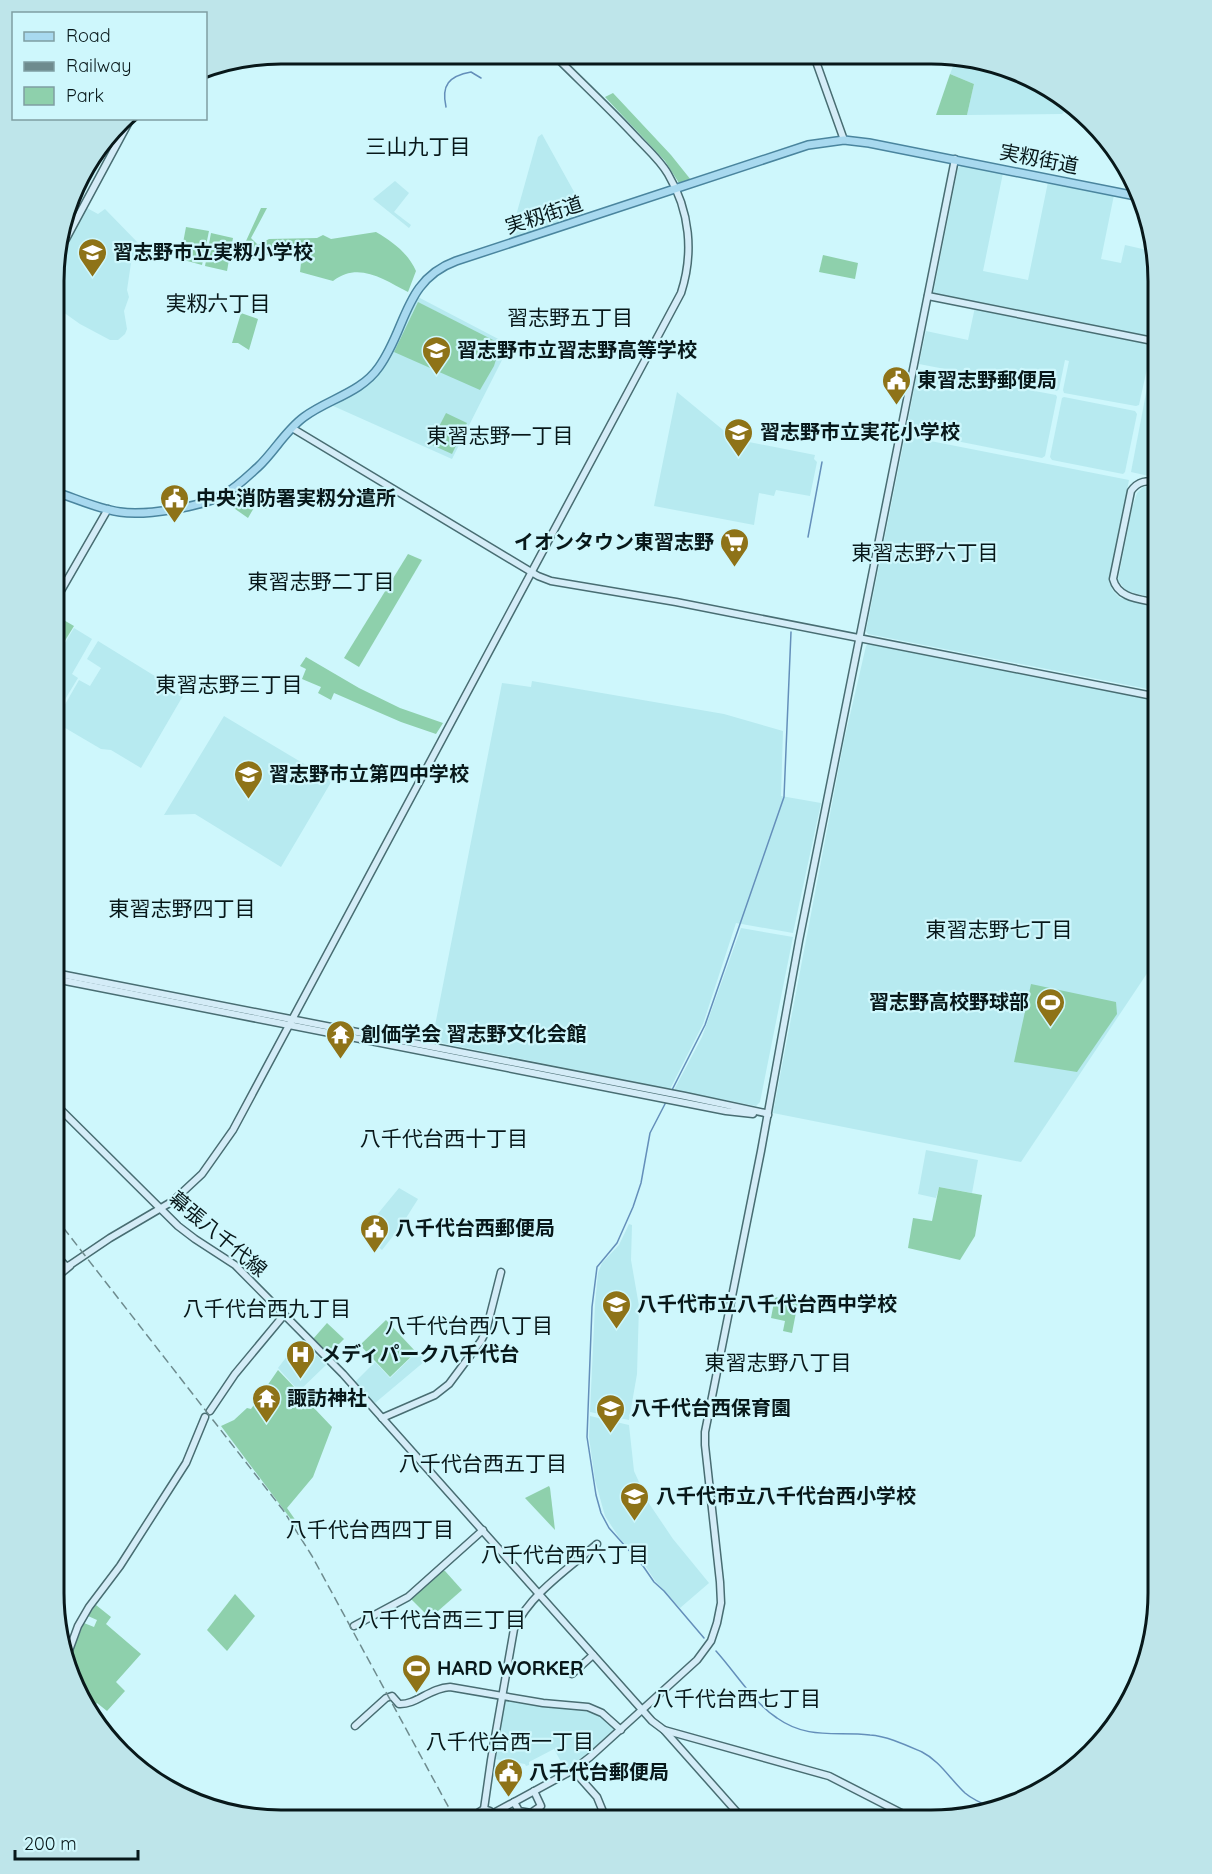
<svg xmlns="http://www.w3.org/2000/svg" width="1212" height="1874" font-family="Quicksand,'Noto Sans JP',sans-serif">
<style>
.built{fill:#b7eaf0}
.green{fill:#8ed0ac}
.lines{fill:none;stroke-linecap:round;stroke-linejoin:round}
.stream{stroke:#648fba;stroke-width:1.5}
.secondary-casing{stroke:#486d72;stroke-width:9}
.primary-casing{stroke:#4a859e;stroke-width:10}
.secondary{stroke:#d4ecf7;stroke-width:6}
.primary{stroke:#a8d9ef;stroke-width:7}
.rail{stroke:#6e8b8e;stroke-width:1.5;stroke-dasharray:9 4.5;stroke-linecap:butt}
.labels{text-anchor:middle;stroke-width:4.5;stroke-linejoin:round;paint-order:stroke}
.street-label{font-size:20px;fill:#08181a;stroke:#cef7fc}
.poi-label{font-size:20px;font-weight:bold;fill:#08181a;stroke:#cef7fc;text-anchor:start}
.neighbourhood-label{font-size:21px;fill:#08181a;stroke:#cef7fc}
.rim{fill:none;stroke:#08181a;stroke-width:3}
</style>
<rect width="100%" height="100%" fill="#cef7fc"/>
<g class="built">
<polygon points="957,56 1017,71 1062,97 1064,112 1062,114 967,115 974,84 950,74"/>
<polygon points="124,120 61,235 78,180"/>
<polygon points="542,134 578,199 567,205 573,219 511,239 510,237 538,137"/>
<polygon points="963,165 1003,173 983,271 1028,280 1048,182 1114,195 1101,259 1121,263 1125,245 1147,250 1149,238 1158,281 1158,309 1152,337 933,294 958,168"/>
<polygon points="395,181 409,193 394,212 411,225 409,228 373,199"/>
<polygon points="87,208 98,214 105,209 141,246 131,263 127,290 129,297 124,311 127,329 125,334 118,340 110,340 80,324 56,307 56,266 63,257 63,250"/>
<polygon points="418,297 506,343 502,360 452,459 331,405 371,383 384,367"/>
<polygon points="975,307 1150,343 1152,346 1139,405 1136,406 1064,393 1063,390 1069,361 1065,360 1059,389 1057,391 919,364 926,331 968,340"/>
<polygon points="1158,345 1158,478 1131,472 1155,346"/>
<polygon points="918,369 1056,395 1057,397 1045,456 1042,458 906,431"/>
<polygon points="677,392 734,439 815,455 814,459 817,462 810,496 776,490 774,496 759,493 754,525 654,506"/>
<polygon points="1064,397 1135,411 1137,414 1125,472 1123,474 1052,460 1050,457 1062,398"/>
<polygon points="905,436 1129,480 1110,584 1113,591 1120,598 1158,607 1158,691 868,634 866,631"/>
<polygon points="1143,487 1158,488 1158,599 1126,591 1118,580 1132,508 1137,493"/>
<polygon points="74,628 92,639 72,674 78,678 55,716 55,659"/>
<polygon points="98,641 184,694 141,768 111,750 101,749 55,722 79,680 90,686 101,668 87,659"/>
<polygon points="868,644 1158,701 1158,957 1021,1162 773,1113 844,741 866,646"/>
<polygon points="532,681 724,714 783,731 781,796 821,803 793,933 736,923 703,1024 670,1089 432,1041 502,683 531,687"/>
<polygon points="224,716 331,780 330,784 281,867 195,814 164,815"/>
<polygon points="741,928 793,937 760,1102 756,1106 674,1090 702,1037"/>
<polygon points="926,1150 978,1160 972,1193 939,1187 936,1198 918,1194"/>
<polygon points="399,1188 418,1199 401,1226 382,1250 362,1233"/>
<polygon points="629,1224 632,1225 631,1260 639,1306 637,1374 629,1420 590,1412 595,1304 598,1273 602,1263 619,1245"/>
<polygon points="291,1351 306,1365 317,1355 326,1365 299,1391 278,1368"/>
<polygon points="417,1352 425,1361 375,1403 355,1382 375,1362 390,1378"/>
<polygon points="590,1416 629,1425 634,1471 648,1502 673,1539 709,1583 680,1608 656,1582 644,1564 620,1539 605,1516 595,1480 589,1437"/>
<polygon points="507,1700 587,1709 600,1715 615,1729 591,1751 565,1769 554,1749 529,1762 529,1765 526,1766 525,1764 494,1759 504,1701"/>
</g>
<g class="green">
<polygon points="950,74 974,84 967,115 936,115"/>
<polygon points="613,93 671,155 691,180 679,183 665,161 605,97"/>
<path d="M261 208H267L251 238 258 245 269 239 317 238 323 235 331 239 376 232C393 242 408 253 416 271L408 292C384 280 359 261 333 281L300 272 301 263 295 256 276 253 236 263Z"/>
<polygon points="186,227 209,231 202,265 180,259"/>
<polygon points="211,233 233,238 227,271 205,266"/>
<polygon points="823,255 858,263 855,279 819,272"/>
<polygon points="418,302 501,344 494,366 480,390 394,352"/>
<polygon points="241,313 258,319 249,350 238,343 232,343"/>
<polygon points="446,413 467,423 452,454 430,444"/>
<polygon points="240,488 265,492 272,498 266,509 255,506 248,518 228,504 228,498"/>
<polygon points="408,554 422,560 359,667 344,658"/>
<polygon points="55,615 74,626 55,657"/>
<polygon points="306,657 359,688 400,708 443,723 436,734 401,722 334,693 331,700 318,693 321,687 302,679 306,669 300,666"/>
<polygon points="1031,984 1116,1002 1117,1014 1077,1072 1014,1062"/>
<polygon points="939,1187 982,1195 975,1236 960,1260 908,1248 913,1218 932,1221"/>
<polygon points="775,1297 798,1302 792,1333 783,1331 785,1321 771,1318"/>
<polygon points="386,1320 416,1352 390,1377 360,1345"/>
<polygon points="327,1323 344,1339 328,1355 313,1339"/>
<polygon points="278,1370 332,1427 313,1477 287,1508 301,1528 299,1530 221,1426 234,1420 247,1408 251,1409"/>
<polygon points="549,1486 550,1488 555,1530 525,1498"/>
<polygon points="441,1570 445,1571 462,1590 430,1618 411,1599 412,1596"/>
<polygon points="235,1594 255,1616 227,1651 207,1630"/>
<polygon points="96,1605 111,1617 106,1624 141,1654 116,1682 125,1691 107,1711 97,1703 90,1712 84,1702 87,1694 73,1683 68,1662 84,1623 94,1627 97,1620 88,1616"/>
</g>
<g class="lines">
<g class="stream">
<path d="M446 107C441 85 449 76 471 72L481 78"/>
<polyline points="808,537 822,462"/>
<polyline points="671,1092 705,1025 784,797 791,632"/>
<polyline points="666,1102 650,1133 641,1183 633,1207 617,1243 597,1267 592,1307 587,1437 596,1495 601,1513 609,1528 643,1566 654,1582 664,1591 704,1638"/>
<path d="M716 1651C735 1672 754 1703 777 1718 808 1740 836 1731 870 1735 887 1736 906 1745 922 1752 940 1761 950 1779 965 1793 973 1800 983 1804 993 1808"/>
</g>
<defs>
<g id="secondary">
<polyline points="814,56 844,140"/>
<polyline points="60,250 131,118"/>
<polyline points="928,296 1158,342"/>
<polyline points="292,428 538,576 551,581 676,602 1158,697"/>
<polyline points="55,601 108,509"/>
<path d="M1158 603C1141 599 1118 599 1113 579L1131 491C1138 481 1147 480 1158 482"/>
<polyline points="55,973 685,1096 765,1113 768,1115"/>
<polyline points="55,979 726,1111 753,1114"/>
<polyline points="55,1104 178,1226 195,1239 235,1265 343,1374 652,1721 664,1730 743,1819"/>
<polyline points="54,1262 62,1262 66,1266"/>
<path d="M54 1273 70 1265 110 1238 173 1201 202 1174 233 1130 681 293C694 253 690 211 668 174 660 160 646 148 635 136 609 108 581 82 554 55"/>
<polyline points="54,1279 70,1266"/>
<polyline points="210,1411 235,1374 284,1315"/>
<polyline points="382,1418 435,1395 449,1384 481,1341 486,1331 501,1272"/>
<polyline points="354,1626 408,1597 483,1530"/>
<polyline points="67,1656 78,1626 89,1607 120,1566 186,1463 205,1417"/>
<polyline points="572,1674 593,1655"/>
<path d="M355 1726 386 1698 392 1696 399 1704C416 1705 430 1688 450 1687L543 1703 588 1707 602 1713 621 1730"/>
<polyline points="664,1730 829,1776 915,1820"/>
<polyline points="573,1770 597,1797 606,1819"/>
<polyline points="514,1802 519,1811 531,1813 541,1806 534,1791"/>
<path d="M484 1809 491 1760 514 1629C530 1594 568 1569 597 1544"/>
<polyline points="492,1814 573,1770 590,1757 697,1660 711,1641 717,1623 721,1603 720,1582 705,1445 705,1432 761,1151 799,941 955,159"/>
<polyline points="478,1819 479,1812 484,1809 490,1811 495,1819"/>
</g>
<path id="primary" d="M56 492C77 499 98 509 120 512 145 516 201 507 223 495 236 488 247 477 258 467 274 452 286 430 304 417 328 399 361 393 379 367 407 328 404 280 456 261L808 145 844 140 869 143 1141 197"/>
</defs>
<use href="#secondary" class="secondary-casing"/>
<use href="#primary" class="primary-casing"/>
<use href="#secondary" class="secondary"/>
<use href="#primary" class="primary"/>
<polyline class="rail" points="55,1217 283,1510 312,1556 455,1819"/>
</g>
<defs>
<symbol id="school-pin" viewBox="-11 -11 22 30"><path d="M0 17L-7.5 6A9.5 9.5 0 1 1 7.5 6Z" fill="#8e7318" stroke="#cef7fc"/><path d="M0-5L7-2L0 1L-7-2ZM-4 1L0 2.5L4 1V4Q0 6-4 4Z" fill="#fff"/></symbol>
<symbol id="civic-pin" viewBox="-11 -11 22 30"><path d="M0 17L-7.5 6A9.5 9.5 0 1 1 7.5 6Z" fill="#8e7318" stroke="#cef7fc"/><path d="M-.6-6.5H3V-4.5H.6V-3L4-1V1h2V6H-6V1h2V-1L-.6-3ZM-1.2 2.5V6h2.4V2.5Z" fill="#fff"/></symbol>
<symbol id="supermarket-pin" viewBox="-11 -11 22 30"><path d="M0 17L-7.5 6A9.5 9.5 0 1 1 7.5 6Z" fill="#8e7318" stroke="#cef7fc"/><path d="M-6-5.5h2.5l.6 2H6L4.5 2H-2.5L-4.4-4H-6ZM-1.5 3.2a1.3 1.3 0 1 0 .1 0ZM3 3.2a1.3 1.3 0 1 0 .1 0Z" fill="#fff"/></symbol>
<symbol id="stadium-pin" viewBox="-11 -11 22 30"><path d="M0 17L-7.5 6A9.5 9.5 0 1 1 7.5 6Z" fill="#8e7318" stroke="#cef7fc"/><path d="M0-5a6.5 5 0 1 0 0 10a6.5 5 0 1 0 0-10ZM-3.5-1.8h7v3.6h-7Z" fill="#fff"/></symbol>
<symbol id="temple-pin" viewBox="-11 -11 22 30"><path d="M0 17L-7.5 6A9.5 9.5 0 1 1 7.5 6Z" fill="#8e7318" stroke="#cef7fc"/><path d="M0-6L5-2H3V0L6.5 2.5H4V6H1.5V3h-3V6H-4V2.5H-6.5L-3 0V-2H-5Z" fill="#fff"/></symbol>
<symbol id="hospital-pin" viewBox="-11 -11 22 30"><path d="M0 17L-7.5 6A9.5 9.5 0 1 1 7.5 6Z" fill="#8e7318" stroke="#cef7fc"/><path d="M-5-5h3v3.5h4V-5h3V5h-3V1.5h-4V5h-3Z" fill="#fff"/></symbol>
</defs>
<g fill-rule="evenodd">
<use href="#school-pin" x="76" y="236" width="33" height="45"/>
<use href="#school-pin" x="420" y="334" width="33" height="45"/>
<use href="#civic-pin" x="880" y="364" width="33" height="45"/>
<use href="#school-pin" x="722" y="416" width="33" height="45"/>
<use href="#civic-pin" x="158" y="482" width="33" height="45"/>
<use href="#supermarket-pin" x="718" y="526" width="33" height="45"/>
<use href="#school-pin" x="232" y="758" width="33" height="45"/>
<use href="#stadium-pin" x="1034" y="986" width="33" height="45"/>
<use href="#temple-pin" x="324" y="1018" width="33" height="45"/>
<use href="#civic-pin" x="358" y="1212" width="33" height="45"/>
<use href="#school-pin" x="600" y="1288" width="33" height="45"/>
<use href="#hospital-pin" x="284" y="1338" width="33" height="45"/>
<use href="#temple-pin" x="250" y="1382" width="33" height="45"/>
<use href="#school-pin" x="594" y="1392" width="33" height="45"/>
<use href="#school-pin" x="618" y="1480" width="33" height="45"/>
<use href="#stadium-pin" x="400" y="1652" width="33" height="45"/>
<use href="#civic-pin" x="492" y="1756" width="33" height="45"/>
</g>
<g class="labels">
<g class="street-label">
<text transform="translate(1039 159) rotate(11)" y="7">実籾街道</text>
<text transform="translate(544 215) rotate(-18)" y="7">実籾街道</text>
<text transform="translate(218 1234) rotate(40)" y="7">幕張八千代線</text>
</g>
<g class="poi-label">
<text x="113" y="259">習志野市立実籾小学校</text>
<text x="457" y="357">習志野市立習志野高等学校</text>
<text x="917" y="387">東習志野郵便局</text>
<text x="760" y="439">習志野市立実花小学校</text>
<text x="196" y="505">中央消防署実籾分遣所</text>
<text x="714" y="549" text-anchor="end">イオンタウン東習志野</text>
<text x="269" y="781">習志野市立第四中学校</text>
<text x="1029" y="1009" text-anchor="end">習志野高校野球部</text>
<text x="361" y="1041">創価学会 習志野文化会館</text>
<text x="395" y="1235">八千代台西郵便局</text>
<text x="637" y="1311">八千代市立八千代台西中学校</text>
<text x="321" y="1361">メディパーク八千代台</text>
<text x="287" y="1405">諏訪神社</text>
<text x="631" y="1415">八千代台西保育園</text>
<text x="656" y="1503">八千代市立八千代台西小学校</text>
<text x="437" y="1675">HARD WORKER</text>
<text x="529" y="1779">八千代台郵便局</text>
</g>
<g class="neighbourhood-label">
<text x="418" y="154">三山九丁目</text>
<text x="218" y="311">実籾六丁目</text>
<text x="570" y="325">習志野五丁目</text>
<text x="500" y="443">東習志野一丁目</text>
<text x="925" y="560">東習志野六丁目</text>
<text x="321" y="589">東習志野二丁目</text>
<text x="229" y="692">東習志野三丁目</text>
<text x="182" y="916">東習志野四丁目</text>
<text x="999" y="937">東習志野七丁目</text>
<text x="444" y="1146">八千代台西十丁目</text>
<text x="267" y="1316">八千代台西九丁目</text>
<text x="469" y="1333">八千代台西八丁目</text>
<text x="778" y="1370">東習志野八丁目</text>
<text x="483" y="1471">八千代台西五丁目</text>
<text x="370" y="1537">八千代台西四丁目</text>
<text x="565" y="1562">八千代台西六丁目</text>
<text x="442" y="1627">八千代台西三丁目</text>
<text x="737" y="1706">八千代台西七丁目</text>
<text x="510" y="1749">八千代台西一丁目</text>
</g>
</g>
<path d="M0 0H1212V1874H0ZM281 64H931A217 217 0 0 1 1148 281V1593A217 217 0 0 1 931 1810H281A217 217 0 0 1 64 1593V281A217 217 0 0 1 281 64Z" fill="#bee5ea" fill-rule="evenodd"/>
<path class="rim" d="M281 64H931A217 217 0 0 1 1148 281V1593A217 217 0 0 1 931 1810H281A217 217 0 0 1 64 1593V281A217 217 0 0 1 281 64Z"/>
<rect x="12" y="12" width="195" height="108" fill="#cef7fc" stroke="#7f9ea2" stroke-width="1.5"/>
<rect x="24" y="32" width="30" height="9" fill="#a8d9ef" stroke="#7f9ea2" stroke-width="1.5"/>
<text x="66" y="42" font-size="18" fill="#08181a">Road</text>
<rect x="24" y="62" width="30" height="9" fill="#6e8b8e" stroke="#7f9ea2" stroke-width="1.5"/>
<text x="66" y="72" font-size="18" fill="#08181a">Railway</text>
<rect x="24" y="87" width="30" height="18" fill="#8ed0ac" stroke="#7f9ea2" stroke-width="1.5"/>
<text x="66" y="102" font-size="18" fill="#08181a">Park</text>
<path d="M15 1850v9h123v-9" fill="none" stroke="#08181a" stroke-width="3"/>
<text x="24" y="1850" font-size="18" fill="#08181a" stroke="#cef7fc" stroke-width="4.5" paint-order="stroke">200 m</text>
</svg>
